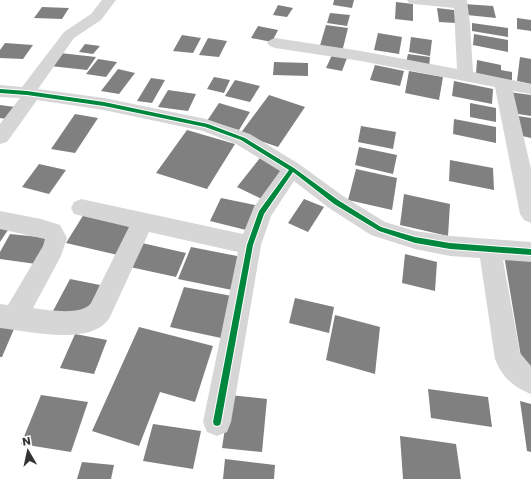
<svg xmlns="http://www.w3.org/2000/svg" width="531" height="479" font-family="Poppins,sans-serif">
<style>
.building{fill:#808080}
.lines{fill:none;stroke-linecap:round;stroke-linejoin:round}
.minor{fill:#d6d6d6;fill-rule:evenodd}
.cycleway-casing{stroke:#fff;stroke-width:2}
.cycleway{fill:#00873e;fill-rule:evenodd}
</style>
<rect width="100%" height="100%" fill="#fff"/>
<g class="building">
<polygon points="334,0 354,0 352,8 333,5"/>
<polygon points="396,2 413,4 413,21 395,19"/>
<polygon points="464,4 493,6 496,18 467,15"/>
<polygon points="278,5 293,8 287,17 273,15"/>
<polygon points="42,7 69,8 62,19 34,18"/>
<polygon points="437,8 454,10 456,23 439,22"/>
<polygon points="330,13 350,15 347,26 327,23"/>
<polygon points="517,18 531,20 531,31 517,29"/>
<polygon points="472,23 508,28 508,37 472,31"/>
<polygon points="326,25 348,28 342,52 319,49"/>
<polygon points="258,26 278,30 272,42 251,38"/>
<polygon points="378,33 402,37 399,54 374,50"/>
<polygon points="474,34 508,40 508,52 473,45"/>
<polygon points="182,35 201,38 193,53 173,51"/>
<polygon points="411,37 432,40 430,56 409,52"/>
<polygon points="208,38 227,41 219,57 199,55"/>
<polygon points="5,43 33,45 23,59 0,58 0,50"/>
<polygon points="85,44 100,46 93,54 79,52"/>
<polygon points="60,53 96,57 87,70 50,66"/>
<polygon points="408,54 430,57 429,67 406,63"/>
<polygon points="332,55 347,58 342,71 326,68"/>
<polygon points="520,57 531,59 531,84 517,81"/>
<polygon points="98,59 117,62 106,77 86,74"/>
<polygon points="477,60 501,65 501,70 512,72 512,81 476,74"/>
<polygon points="274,62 308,63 308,76 273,75"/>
<polygon points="375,65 404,71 400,86 370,80"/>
<polygon points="118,69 135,73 119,94 101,91"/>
<polygon points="409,71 443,77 439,100 405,93"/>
<polygon points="214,77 230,80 224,93 207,89"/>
<polygon points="151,78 165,80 152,103 137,101"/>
<polygon points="235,80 260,86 250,102 225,96"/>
<polygon points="454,81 493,89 492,104 452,96"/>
<polygon points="168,90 196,94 188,111 158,107"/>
<polygon points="509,92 531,95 531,116 512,113"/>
<polygon points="269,95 305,107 278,147 240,134"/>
<polygon points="219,103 250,112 239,130 207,121"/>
<polygon points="470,103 496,108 496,122 470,117"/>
<polygon points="0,105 15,107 6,119 0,118"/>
<polygon points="75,114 98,118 75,153 51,149"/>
<polygon points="518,116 531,118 531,138 522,136"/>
<polygon points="454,119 496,127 496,143 453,134"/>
<polygon points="361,126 396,132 393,149 358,142"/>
<polygon points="187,130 235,144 207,189 156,173"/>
<polygon points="359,147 397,155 393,174 355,165"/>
<polygon points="260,158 286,170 264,200 237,187"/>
<polygon points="450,160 493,168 494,190 449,181"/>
<polygon points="39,164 66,170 49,194 22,187"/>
<polygon points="356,169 397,178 392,210 348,200"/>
<polygon points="404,194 450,204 448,236 400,225"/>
<polygon points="221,198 255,205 246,230 210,221"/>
<polygon points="304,199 324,207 308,232 288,223"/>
<polygon points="84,214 137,226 122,256 66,243"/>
<polygon points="0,225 10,227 0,242"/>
<polygon points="10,234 49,238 36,264 0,259 0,252"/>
<polygon points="142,243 186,253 176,277 130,267"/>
<polygon points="191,247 242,257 232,290 178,279"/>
<polygon points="405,254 437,262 435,291 402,283"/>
<polygon points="504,255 531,259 531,371 523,369"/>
<polygon points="70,279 100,285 85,318 53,311"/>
<polygon points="184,287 232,296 221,338 170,327"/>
<polygon points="295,298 334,307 329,333 289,323"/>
<polygon points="335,315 380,327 375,374 326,360"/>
<polygon points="0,321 17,322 2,357 0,357"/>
<polygon points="139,327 213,346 195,402 160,392 139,446 92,431"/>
<polygon points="75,334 107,340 94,374 60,368"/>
<polygon points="428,389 488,397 492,427 431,418"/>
<polygon points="41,395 88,402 71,452 21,444"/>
<polygon points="230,395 267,399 262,452 222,448"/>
<polygon points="520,401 531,404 531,452 527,451"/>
<polygon points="153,424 201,431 193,469 143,461"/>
<polygon points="400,436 456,444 461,479 403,479"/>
<polygon points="225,459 275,465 274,479 223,479"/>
<polygon points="82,462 114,465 111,479 77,479"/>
</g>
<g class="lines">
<g class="minor">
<path d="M102 0H116L101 20 74 38 38 89 104 98 206 119 250 134 299 164 343 196 385 222 415 231 450 236 531 242V262L503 260 520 353 531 366V394C512 386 503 378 495 359L480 258 450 256 415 249 371 235 329 208 294 181 271 216 261 245 231 422 227 432 217 436 207 432 203 422 238 252 149 232 110 317C93 347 28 331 0 328V304L8 305 43 246 45 239 0 229V211L41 219 60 225 67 238 61 256 33 308C48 310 82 316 91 303L129 227 74 214 71 208 74 202 81 199 243 234 254 207 280 171 236 144 203 131 104 110 37 100 7 142 0 144V124L20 98 0 97V85L22 87 64 32 91 14Z"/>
<polygon points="407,0 467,0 470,24 473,72 531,84 531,94 513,91 531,169 531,223 524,220 520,214 495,87 361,61 275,48 270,46 267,43 270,40 275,38 361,51 457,69 454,8 414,4 409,3"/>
</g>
<defs>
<polygon id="cycleway" points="0,89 27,91 104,102 208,124 245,138 294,168 338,200 381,227 415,237 450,243 531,249 531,255 450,249 415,243 379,231 334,204 293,172 264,214 253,245 221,422 220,425 217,426 214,425 213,422 247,245 259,211 289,170 241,140 205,127 104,106 27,95 0,93"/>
</defs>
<use href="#cycleway" class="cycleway-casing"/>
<use href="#cycleway" class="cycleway"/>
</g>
<g transform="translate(28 451) rotate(351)" stroke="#ffffff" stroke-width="3" paint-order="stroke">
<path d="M0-3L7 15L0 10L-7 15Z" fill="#323232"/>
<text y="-6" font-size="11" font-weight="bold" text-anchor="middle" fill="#323232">N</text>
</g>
</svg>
